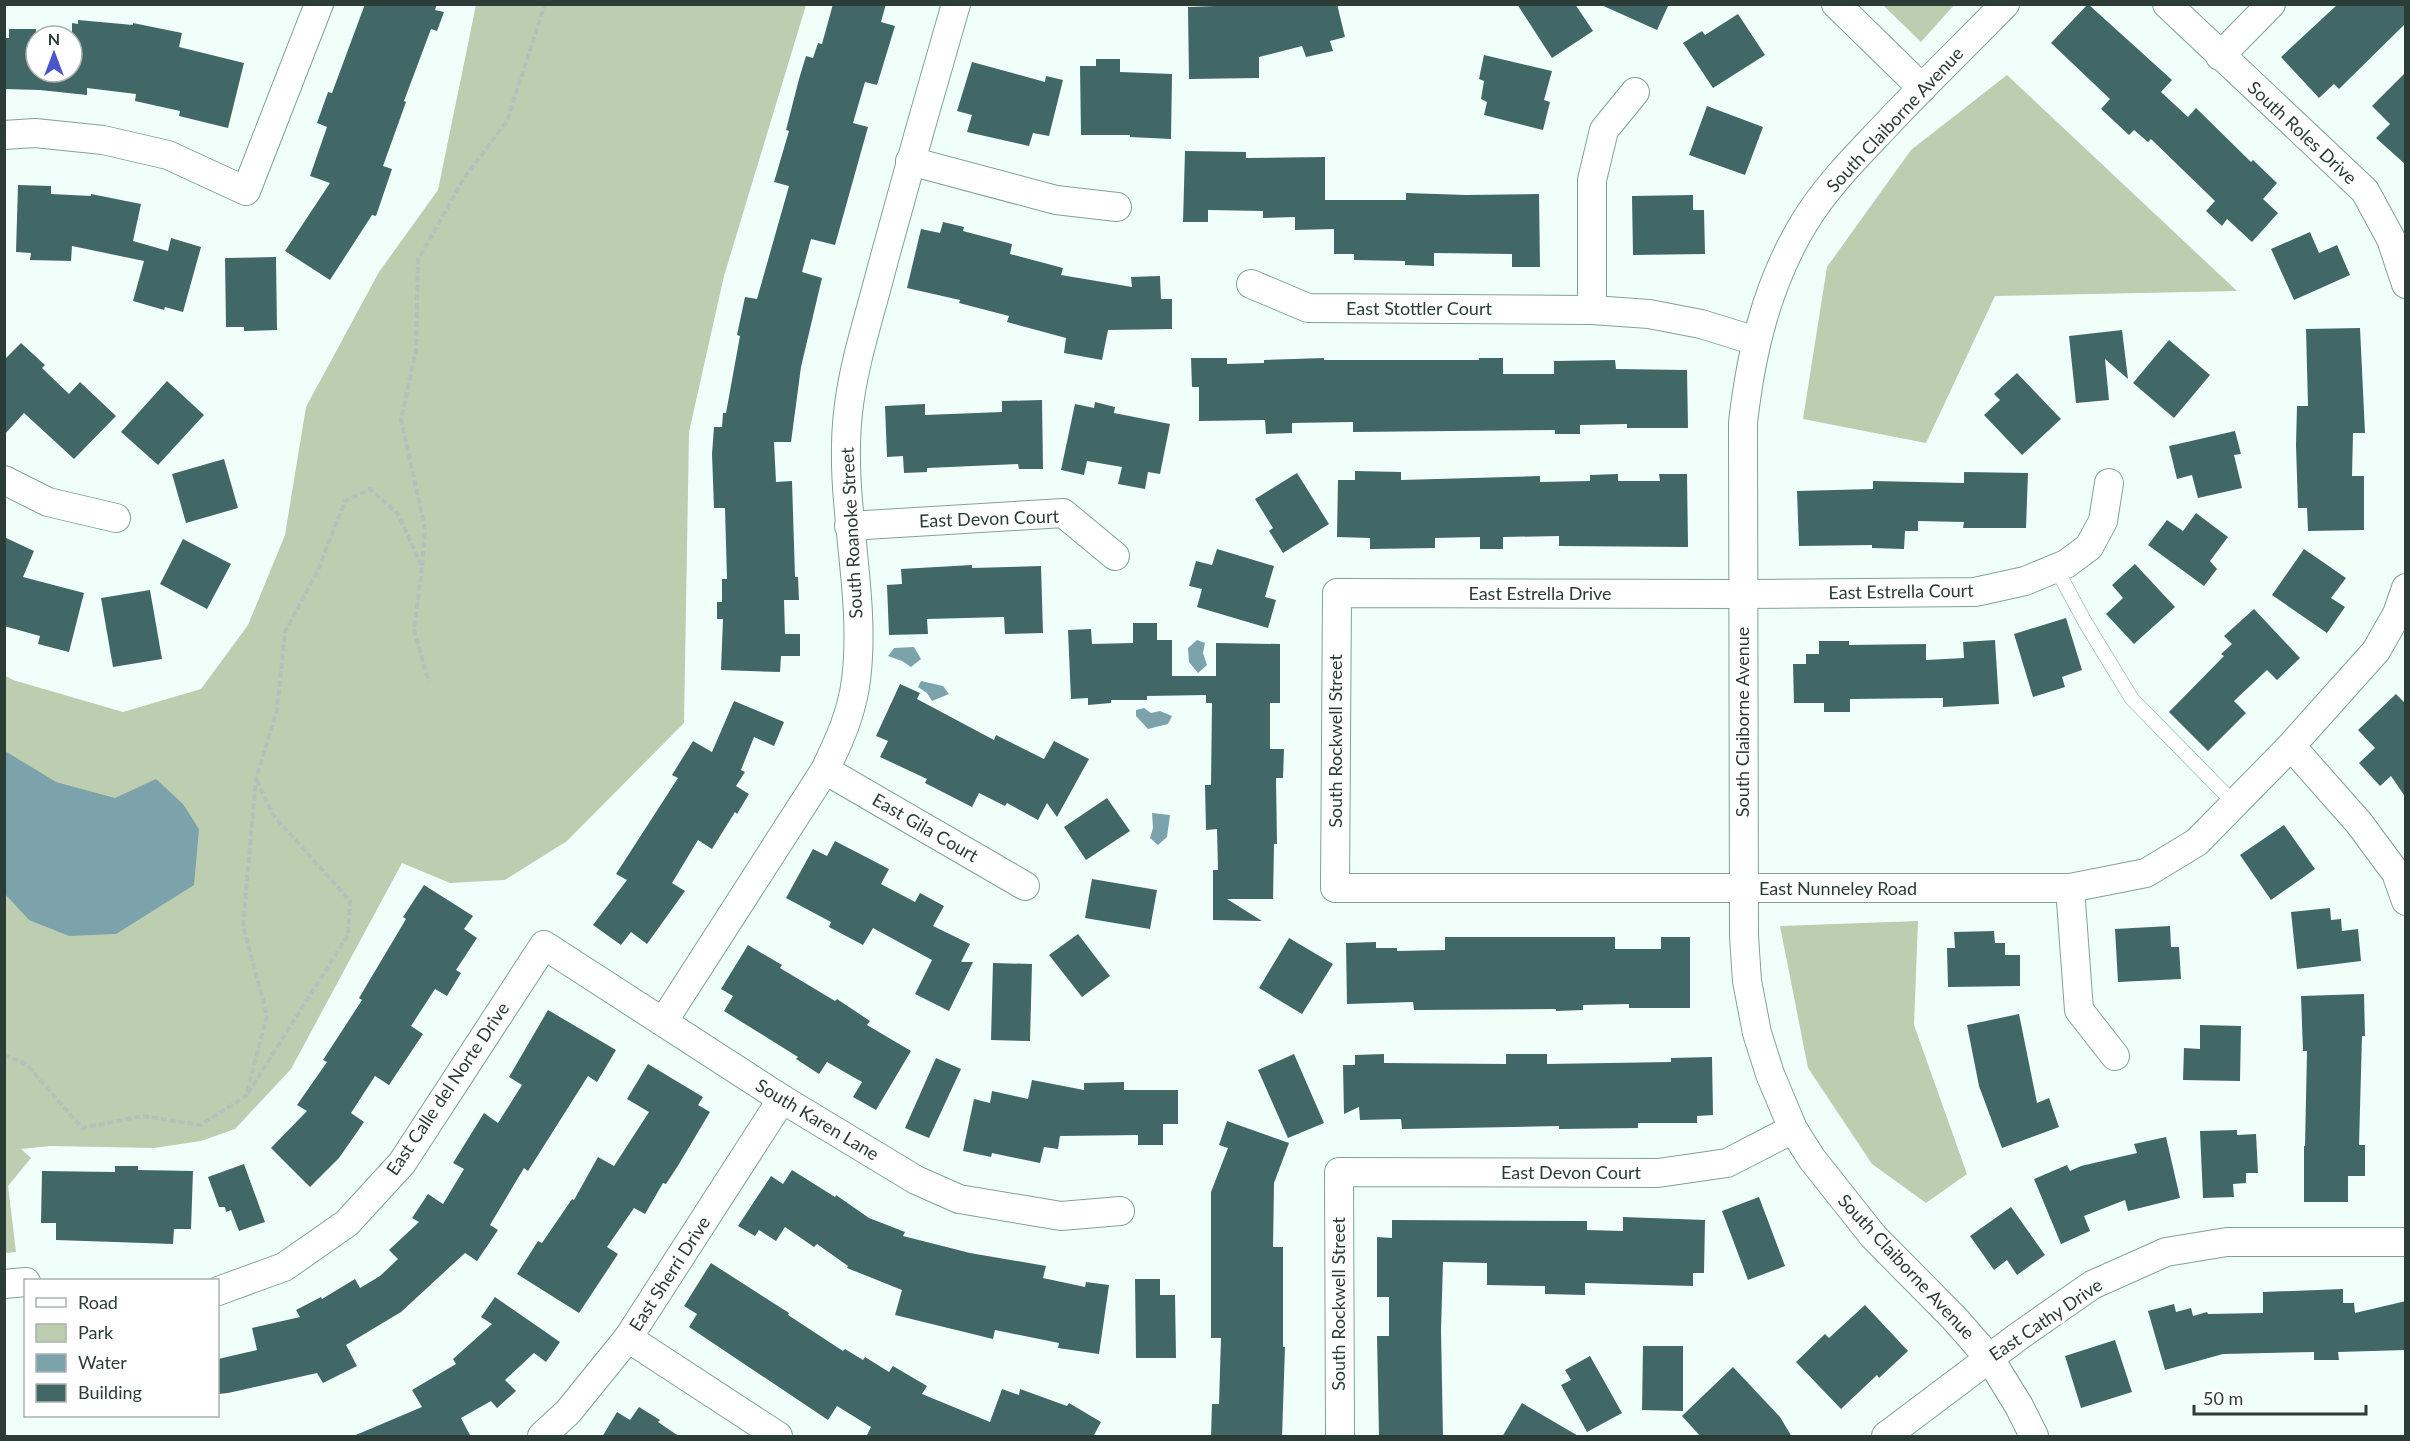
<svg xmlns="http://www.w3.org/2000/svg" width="2410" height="1441" font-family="Lato,sans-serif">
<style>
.green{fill:#bdcdb0}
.water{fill:#7ca3ac}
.building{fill:#416866}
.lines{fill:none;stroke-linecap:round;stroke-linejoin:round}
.service-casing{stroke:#7ea396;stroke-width:15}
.minor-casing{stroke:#7ea396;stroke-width:30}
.path{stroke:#b2c1bb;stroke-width:4;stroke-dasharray:6 3;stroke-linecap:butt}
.service{stroke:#fff;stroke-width:14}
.minor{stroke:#fff;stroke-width:28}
.labels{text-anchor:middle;stroke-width:6;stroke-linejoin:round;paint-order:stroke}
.street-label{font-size:18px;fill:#2c3c36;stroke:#fff}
</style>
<rect width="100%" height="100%" fill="#f0fff9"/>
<g class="green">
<polygon points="476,5 806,5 724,276 689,432 684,723 567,841 505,880 450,883 402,863 291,1069 235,1129 201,1141 154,1148 50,1146 21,1149 31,1158 8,1186 16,1252 5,1253 4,675 13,680 123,712 201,689 248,625 285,535 306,407 379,272 438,190"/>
<polygon points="1883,5 1954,5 1921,42"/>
<polygon points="2007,75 2237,291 1995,296 1926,443 1803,419 1827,267 1911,150"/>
<polygon points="1918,921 1914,1025 1967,1174 1926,1203 1872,1164 1808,1068 1780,926"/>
</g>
<g class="water">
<polygon points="1197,640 1205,643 1203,653 1207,665 1198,673 1189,662 1188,648"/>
<polygon points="914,647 921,659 911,667 902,661 888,656 894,648"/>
<polygon points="921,681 943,686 949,694 932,701 927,693 918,687"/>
<polygon points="1144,708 1151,713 1160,711 1172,716 1168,724 1148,729 1136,716 1136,710"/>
<polygon points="5,751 56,782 115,798 156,779 183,804 199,829 194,885 116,934 69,936 29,920 5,894"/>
<polygon points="1152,813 1170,815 1167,837 1158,845 1150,838 1153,828"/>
</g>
<g class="building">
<polygon points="365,4 437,4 435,10 444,12 437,31 431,29 404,101 406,102 383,166 392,169 376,216 372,215 330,280 285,251 330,183 310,176 327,127 317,123 328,92 332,93"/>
<polygon points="833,4 886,4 881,22 895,26 877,85 865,82 853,123 868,127 835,245 811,239 802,272 822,278 801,367 791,442 774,442 776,482 792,481 795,577 798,577 799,600 784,600 785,634 800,634 800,656 781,656 780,672 721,670 723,619 717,619 717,602 722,602 722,579 727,579 725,508 714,508 712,454 714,427 722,427 723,413 726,413 740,336 737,335 745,297 757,299 789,186 774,182 789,131 786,130 799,79 806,56 813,58 818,43 822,44"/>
<polygon points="1274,4 1337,4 1345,37 1330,41 1333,51 1306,57 1302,46 1259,57 1259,78 1189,79 1188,7"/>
<polygon points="1517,4 1575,4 1593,31 1552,58"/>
<polygon points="1599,4 1669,4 1657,30"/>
<polygon points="2088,4 2172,80 2161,92 2188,117 2196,108 2251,162 2253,160 2277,183 2263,199 2278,213 2252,242 2227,219 2222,226 2206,211 2215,201 2151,139 2148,142 2134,130 2129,135 2101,109 2110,99 2051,43"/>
<polygon points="2338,4 2406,4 2406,23 2339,89 2334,84 2319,98 2281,57"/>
<polygon points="1738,14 1765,55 1713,88 1683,43 1702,31 1705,35"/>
<polygon points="78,20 133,25 133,23 182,33 179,47 244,63 228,128 179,116 180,111 135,101 136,94 87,88 87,95 40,90 4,89 4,38 9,38 9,29 36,29 36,72 72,72 72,23 78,24"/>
<polygon points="1484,55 1552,71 1544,100 1550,102 1543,130 1484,115 1487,102 1481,99 1484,81 1479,79"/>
<polygon points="1096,59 1120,59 1120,72 1172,74 1171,139 1130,137 1130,135 1081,135 1080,66 1096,66"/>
<polygon points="972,62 1045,82 1046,76 1063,80 1049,136 1033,133 1029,146 967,132 972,115 957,111"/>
<polygon points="2406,72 2406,165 2376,138 2390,124 2372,106"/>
<polygon points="1707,106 1763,127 1745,175 1689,155"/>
<polygon points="1185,151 1246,152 1246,158 1325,157 1325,200 1406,200 1406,193 1466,195 1539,194 1540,267 1512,267 1512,254 1434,253 1434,266 1405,265 1405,261 1354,260 1354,254 1334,254 1334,229 1295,230 1295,217 1263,218 1263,211 1208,210 1208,222 1183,222"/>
<polygon points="18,185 51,186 51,194 91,196 91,194 141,204 133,241 168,251 171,238 201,247 183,312 165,307 164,310 133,301 144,261 72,246 71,261 30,260 31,253 16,252"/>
<polygon points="1693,195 1693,210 1704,210 1705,254 1633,255 1632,196"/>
<polygon points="943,222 964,227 963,231 1012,244 1010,254 1063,268 1061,275 1132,287 1131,277 1160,276 1161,299 1172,299 1172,329 1108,330 1102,360 1064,353 1066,338 1007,322 1009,316 959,303 960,300 907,288 921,229 940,233"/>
<polygon points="2310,232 2319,253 2337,245 2350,275 2294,300 2271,249"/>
<polygon points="276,257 277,330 244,331 244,327 226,327 225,258"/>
<polygon points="2360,328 2365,433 2353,433 2352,476 2364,476 2364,530 2308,531 2307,508 2298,508 2296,445 2297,406 2308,406 2306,329"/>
<polygon points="2122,330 2128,379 2105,359 2109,400 2076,403 2069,336"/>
<polygon points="2169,340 2210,375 2174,418 2133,383"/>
<polygon points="21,343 45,365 42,368 69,394 80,382 116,416 74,459 24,413 4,435 4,360"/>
<polygon points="1191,358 1227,358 1227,364 1264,363 1264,360 1324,358 1324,360 1479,360 1479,358 1503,358 1503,374 1554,374 1554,361 1615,360 1616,369 1687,370 1688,428 1627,428 1627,424 1580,425 1580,434 1555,434 1555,430 1353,432 1353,422 1292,423 1292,433 1266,434 1265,420 1199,421 1199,387 1192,387"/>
<polygon points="2017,373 2061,419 2022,455 1984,415 2000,400 1994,394"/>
<polygon points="167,381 204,415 158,465 121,432"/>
<polygon points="1042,400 1043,469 1019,469 1018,464 927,468 927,472 904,473 903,456 887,457 885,406 925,404 925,415 1002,412 1002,401"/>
<polygon points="1095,402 1115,407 1114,413 1170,424 1160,474 1148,472 1145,489 1118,484 1122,467 1087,461 1084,475 1061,470 1075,404 1094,408"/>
<polygon points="2235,431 2241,454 2234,455 2242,488 2198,498 2192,475 2177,479 2169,446"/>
<polygon points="224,459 238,508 186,523 172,474"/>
<polygon points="1355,471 1401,472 1401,480 1540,476 1540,482 1590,481 1590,475 1618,474 1618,481 1660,481 1659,474 1687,474 1688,547 1559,546 1559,536 1503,537 1503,549 1480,549 1480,537 1435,538 1435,548 1370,549 1370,538 1337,537 1338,480 1355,480"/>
<polygon points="1964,472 2028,473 2026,528 1963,528 1964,522 1918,521 1918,531 1905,531 1904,549 1872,548 1872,545 1799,546 1797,491 1873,489 1873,481 1964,483"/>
<polygon points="1297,473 1329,524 1283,553 1269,531 1273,528 1255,499"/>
<polygon points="2196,513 2228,537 2210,561 2217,569 2204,586 2148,545 2167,520 2183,531"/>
<polygon points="4,537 34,551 23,577 84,593 69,652 38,644 40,636 4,626"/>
<polygon points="183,539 231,564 207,609 160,584"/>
<polygon points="1217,549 1274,566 1265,597 1276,600 1268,628 1197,607 1202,589 1189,586 1196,561 1212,565"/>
<polygon points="2304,549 2346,578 2331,598 2345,607 2327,633 2272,595"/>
<polygon points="2135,564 2175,607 2134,644 2106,614 2123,598 2112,585"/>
<polygon points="972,565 972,568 1041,566 1043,633 1005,634 1004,617 927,619 928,634 889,635 887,585 902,584 901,569"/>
<polygon points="150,590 162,659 113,667 101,598"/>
<polygon points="2254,609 2300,658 2277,680 2267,670 2234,701 2246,713 2208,751 2169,712 2224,656 2221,654 2232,644 2224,636"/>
<polygon points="2066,618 2082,670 2062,677 2065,687 2033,697 2014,634"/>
<polygon points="1133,623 1157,623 1157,640 1172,640 1172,676 1216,676 1216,643 1280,644 1280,703 1270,703 1270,749 1284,749 1283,778 1276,778 1277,844 1274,844 1273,899 1227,899 1262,921 1213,920 1213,870 1218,870 1217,829 1206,830 1205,785 1211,785 1212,703 1206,703 1206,695 1147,696 1147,700 1111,700 1111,703 1088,705 1088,698 1071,699 1068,630 1091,629 1092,644 1133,643"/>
<polygon points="1995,640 1999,704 1943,707 1943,698 1850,699 1850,712 1824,712 1824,703 1794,703 1793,664 1806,664 1806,654 1819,654 1819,641 1849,641 1849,645 1926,644 1926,660 1964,658 1963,642"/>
<polygon points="900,684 920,693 917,699 994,740 996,735 1044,759 1054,741 1089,759 1057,817 1047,803 1038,820 1007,803 1005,806 979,793 972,807 925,783 927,779 880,757 888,741 876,736"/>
<polygon points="2396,694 2406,704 2406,798 2391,776 2380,786 2359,763 2375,748 2358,730"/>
<polygon points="734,701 784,722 774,746 754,737 741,770 745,772 736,786 749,794 737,814 735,812 712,849 698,840 672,883 685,891 647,944 631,932 621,945 593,925 627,880 616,874 678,778 672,775 693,741 712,752"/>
<polygon points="1107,798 1130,831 1086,860 1064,827"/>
<polygon points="2284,825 2315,869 2271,900 2240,855"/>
<polygon points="835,841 889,869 881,884 915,902 920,893 944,906 933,926 970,944 961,962 973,962 949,1011 915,994 932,960 873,928 863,945 829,927 831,922 786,898 813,849 827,856"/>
<polygon points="1092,879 1157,890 1150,929 1085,918"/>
<polygon points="424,885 473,916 464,929 477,938 456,970 461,973 447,996 435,989 411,1026 423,1034 389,1085 375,1076 351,1113 364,1122 339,1158 310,1187 271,1148 307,1111 297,1105 327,1062 323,1060 362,1000 359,998 406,919 403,917"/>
<polygon points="2330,908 2331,920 2341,919 2342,931 2358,929 2361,961 2297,969 2291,912"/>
<polygon points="2170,926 2171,947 2179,947 2181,979 2118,982 2115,929"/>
<polygon points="1994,931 1995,943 2005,943 2005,955 2020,955 2020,986 1948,987 1947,948 1955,948 1954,932"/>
<polygon points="1078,934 1110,976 1082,997 1049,955"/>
<polygon points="1445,937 1615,937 1615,949 1661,949 1661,937 1690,937 1690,1008 1629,1008 1629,1004 1583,1005 1583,1010 1556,1011 1556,1009 1414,1010 1413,1002 1347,1004 1346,943 1376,942 1376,948 1397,948 1397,951 1445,950"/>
<polygon points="1289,938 1333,964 1302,1014 1259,988"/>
<polygon points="748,945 782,965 780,968 835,1001 837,999 870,1021 867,1025 911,1051 876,1110 853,1097 862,1082 827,1062 819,1074 796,1059 798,1057 724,1011 733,996 721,989"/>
<polygon points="993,963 1032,964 1030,1041 991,1040"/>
<polygon points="2364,994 2365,1036 2362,1036 2359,1145 2365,1145 2365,1176 2348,1176 2348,1202 2304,1202 2304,1146 2305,1146 2307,1051 2303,1051 2301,996"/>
<polygon points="548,1010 616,1050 597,1082 588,1076 528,1171 524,1168 490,1225 498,1230 477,1261 465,1253 401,1312 346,1345 357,1366 323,1383 317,1373 228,1393 218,1394 218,1359 257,1350 252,1328 300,1317 296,1310 321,1297 322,1299 355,1279 360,1288 380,1276 398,1259 389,1250 419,1222 412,1218 428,1194 443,1204 464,1169 453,1163 484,1113 498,1123 522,1085 509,1077"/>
<polygon points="2019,1014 2037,1103 2049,1098 2059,1127 2002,1148 1979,1086 1967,1025"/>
<polygon points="2200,1025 2241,1026 2240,1081 2183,1080 2184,1048 2200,1049"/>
<polygon points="1294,1054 1324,1123 1288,1138 1258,1070"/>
<polygon points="1384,1054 1384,1063 1506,1064 1506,1054 1547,1054 1547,1064 1671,1062 1671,1058 1712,1057 1713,1115 1697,1116 1697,1123 1638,1123 1638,1128 1559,1129 1559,1126 1402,1129 1401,1119 1360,1120 1359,1107 1344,1114 1343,1065 1355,1065 1355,1055"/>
<polygon points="936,1058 961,1069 929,1138 905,1128"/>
<polygon points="648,1064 703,1097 698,1105 710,1112 679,1164 666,1184 663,1183 645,1214 634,1208 607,1247 618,1254 579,1313 517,1274 538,1241 542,1243 572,1199 574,1200 598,1157 614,1166 649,1112 627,1099"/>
<polygon points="1032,1080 1084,1090 1084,1083 1124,1082 1124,1090 1178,1090 1178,1124 1163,1124 1163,1145 1138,1145 1138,1135 1060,1136 1058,1149 1044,1147 1040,1163 992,1153 991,1157 963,1151 974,1099 990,1103 992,1091 1028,1099"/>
<polygon points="1227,1121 1289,1143 1274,1183 1273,1247 1283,1247 1283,1347 1285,1347 1282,1437 1211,1437 1212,1404 1219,1404 1221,1338 1211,1338 1211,1192 1228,1148 1219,1145"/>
<polygon points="2237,1130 2237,1135 2256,1134 2258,1173 2246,1173 2246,1183 2233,1184 2234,1197 2203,1198 2200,1131"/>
<polygon points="2166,1137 2180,1198 2128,1211 2125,1200 2084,1216 2090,1231 2061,1244 2034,1179 2067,1165 2070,1171 2081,1166 2137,1153 2134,1144"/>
<polygon points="244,1164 265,1222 239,1231 231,1210 226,1212 225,1207 219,1207 208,1177"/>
<polygon points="115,1166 138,1166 138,1170 193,1171 191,1229 174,1229 173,1244 56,1240 56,1223 41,1223 42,1171 115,1172"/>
<polygon points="792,1170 835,1197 836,1195 869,1218 905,1232 903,1236 970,1253 1046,1266 1043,1278 1085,1287 1086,1282 1109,1285 1099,1354 1058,1348 1059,1343 995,1330 993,1339 895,1315 902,1290 847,1268 848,1266 817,1244 814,1247 785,1227 776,1241 759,1230 755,1236 738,1226 771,1176 783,1184"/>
<polygon points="1759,1197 1785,1266 1748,1280 1722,1211"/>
<polygon points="2011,1207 2045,1255 2017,1275 2007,1260 1994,1270 1970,1236"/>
<polygon points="1623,1217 1705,1220 1704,1273 1693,1273 1693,1286 1585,1283 1585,1295 1545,1294 1545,1286 1487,1285 1487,1263 1443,1262 1441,1330 1443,1437 1379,1437 1377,1336 1389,1336 1389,1297 1377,1297 1377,1237 1392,1238 1392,1220 1587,1221 1587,1230 1623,1231"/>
<polygon points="711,1263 789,1313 788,1315 843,1351 845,1349 863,1360 865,1357 889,1372 893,1366 927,1386 922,1394 990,1422 1002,1389 1019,1395 1020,1389 1067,1406 1069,1403 1101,1422 1093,1437 866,1437 871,1427 837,1406 828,1420 689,1327 697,1314 684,1306"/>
<polygon points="1135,1279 1160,1279 1160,1295 1175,1295 1176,1358 1136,1358"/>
<polygon points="2343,1289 2343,1303 2354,1303 2355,1313 2406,1301 2406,1350 2338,1352 2339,1360 2314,1360 2314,1352 2223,1354 2165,1370 2148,1311 2174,1304 2176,1312 2191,1308 2193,1316 2207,1312 2208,1314 2263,1313 2263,1292"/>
<polygon points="495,1297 560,1342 546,1362 534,1353 505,1380 516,1391 497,1408 491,1401 461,1418 471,1437 351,1437 422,1407 412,1390 456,1364 453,1359 492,1324 481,1317"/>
<polygon points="1865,1305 1908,1351 1879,1378 1877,1375 1841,1409 1796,1362 1825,1334 1829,1338"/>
<polygon points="2115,1340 2132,1392 2081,1408 2065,1356"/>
<polygon points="1643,1346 1683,1346 1683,1411 1642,1410"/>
<polygon points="1590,1356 1622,1413 1587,1432 1561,1385 1571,1380 1565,1370"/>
<polygon points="1733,1367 1780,1417 1792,1437 1701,1437 1682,1416"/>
<polygon points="1522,1403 1580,1437 1502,1437"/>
<polygon points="639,1407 660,1420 658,1422 680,1437 602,1437 617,1412 630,1420"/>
</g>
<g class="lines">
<defs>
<polyline id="service" points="2056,568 2085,622 2132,699 2235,804"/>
<g id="minor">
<polyline points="1836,4 1922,88"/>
<path d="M2005 4C1966 44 1927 82 1889 122 1859 154 1827 185 1804 223 1767 284 1751 352 1743 423L1744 936 1747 981 1757 1033 1770 1074 1793 1129 1812 1159 1873 1236 1954 1318 1990 1359 2019 1406 2034 1436"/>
<polyline points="2167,4 2365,191 2391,239 2406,284"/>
<polyline points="2220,56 2271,4"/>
<polyline points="4,135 35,133 103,140 168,155 246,191 319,4"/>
<polyline points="910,161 1056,200 1117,207"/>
<polyline points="1251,284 1308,308 1592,310 1649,314 1701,324 1756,341"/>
<polyline points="1592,310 1592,180 1604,130 1635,92"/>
<polyline points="4,480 48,502 116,518"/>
<polyline points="2109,483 2103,521 2089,547 2066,564 2025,581 1975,592 1743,594 1337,593 1335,888 2070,888 2146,873 2197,842 2291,746 2376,651 2397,614 2406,588"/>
<polyline points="849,526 1063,513 1115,556"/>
<polyline points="2291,746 2359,823 2396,873 2406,901"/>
<polyline points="825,770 1025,886"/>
<polyline points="2070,888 2079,1010 2115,1056"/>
<path d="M663 1022 825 770C839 741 852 713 856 680 867 592 838 502 848 413 853 365 869 318 881 271 905 182 930 93 956 4"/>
<polyline points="4,1284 26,1282"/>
<polyline points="218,1291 284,1267 347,1223 402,1163 544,945 782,1099 916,1180 959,1199 1061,1216 1120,1211"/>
<polyline points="628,1338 778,1436"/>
<polyline points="542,1436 568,1412 628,1338 782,1099"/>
<polyline points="1340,1436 1339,1172 1658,1173 1727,1163 1793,1129"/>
<polyline points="1886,1436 2019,1336 2092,1285 2166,1252 2227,1242 2406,1242"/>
</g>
</defs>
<use href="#service" class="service-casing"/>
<use href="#minor" class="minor-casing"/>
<g class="path">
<polyline points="422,567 414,630 429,682"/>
<polyline points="4,1055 26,1064 82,1128 143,1116 200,1125 246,1096 267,1015 243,925 256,779 277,710 285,632 318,570 345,501 370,489 398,514 422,567 425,529 401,419 416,350 418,260 464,178 507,121 545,4"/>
<polyline points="248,1093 348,935 350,901 273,815 256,779"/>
</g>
<use href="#service" class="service"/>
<use href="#minor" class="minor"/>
</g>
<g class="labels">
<g class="street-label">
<text transform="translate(1895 120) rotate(-47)" y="6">South Claiborne Avenue</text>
<text transform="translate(2302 133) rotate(43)" y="6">South Roles Drive</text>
<text x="1419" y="315">East Stottler Court</text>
<text transform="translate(989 519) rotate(-2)" y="6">East Devon Court</text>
<text transform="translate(852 533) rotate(-93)" y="6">South Roanoke Street</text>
<text transform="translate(1901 592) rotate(-1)" y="6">East Estrella Court</text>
<text x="1540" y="600">East Estrella Drive</text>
<text transform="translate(1743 722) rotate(-90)" y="6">South Claiborne Avenue</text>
<text transform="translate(1336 741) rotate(-90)" y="6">South Rockwell Street</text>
<text transform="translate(925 828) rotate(30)" y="6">East Gila Court</text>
<text x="1838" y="895">East Nunneley Road</text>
<text transform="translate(448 1089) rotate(-56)" y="6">East Calle del Norte Drive</text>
<text transform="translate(817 1120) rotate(31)" y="6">South Karen Lane</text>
<text x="1571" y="1179">East Devon Court</text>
<text transform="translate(1906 1267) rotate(47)" y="6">South Claiborne Avenue</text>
<text transform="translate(670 1274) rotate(-57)" y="6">East Sherri Drive</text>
<text transform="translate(1339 1304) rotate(-90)" y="6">South Rockwell Street</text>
<text transform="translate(2046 1320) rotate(-34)" y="6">East Cathy Drive</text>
</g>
</g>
<rect width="2410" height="1441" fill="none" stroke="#2c3c36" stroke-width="12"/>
<rect x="24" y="1279" width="195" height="138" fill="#ffffff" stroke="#abb1af" stroke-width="1.5"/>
<rect x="36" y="1298" width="30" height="9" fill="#ffffff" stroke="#abb1af" stroke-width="1.5"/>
<text x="78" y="1309" font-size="18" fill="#2c3c36">Road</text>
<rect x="36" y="1324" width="30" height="18" fill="#bdcdb0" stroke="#abb1af" stroke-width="1.5"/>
<text x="78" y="1339" font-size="18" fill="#2c3c36">Park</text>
<rect x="36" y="1354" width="30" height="18" fill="#7ca3ac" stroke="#abb1af" stroke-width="1.5"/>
<text x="78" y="1369" font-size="18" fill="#2c3c36">Water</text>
<rect x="36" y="1384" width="30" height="18" fill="#416866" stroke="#abb1af" stroke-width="1.5"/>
<text x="78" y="1399" font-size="18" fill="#2c3c36">Building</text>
<g transform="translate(54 54)"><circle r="28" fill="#ffffff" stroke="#abb1af" stroke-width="1.5"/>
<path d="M0-4.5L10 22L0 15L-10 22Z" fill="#4956cb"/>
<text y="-9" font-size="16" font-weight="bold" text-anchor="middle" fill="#2c3c36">N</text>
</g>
<path d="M2194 1405v9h172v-9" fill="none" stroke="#2c3c36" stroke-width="3"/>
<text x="2203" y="1405" font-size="18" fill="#2c3c36" stroke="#ffffff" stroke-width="4.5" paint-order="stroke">50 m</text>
</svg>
